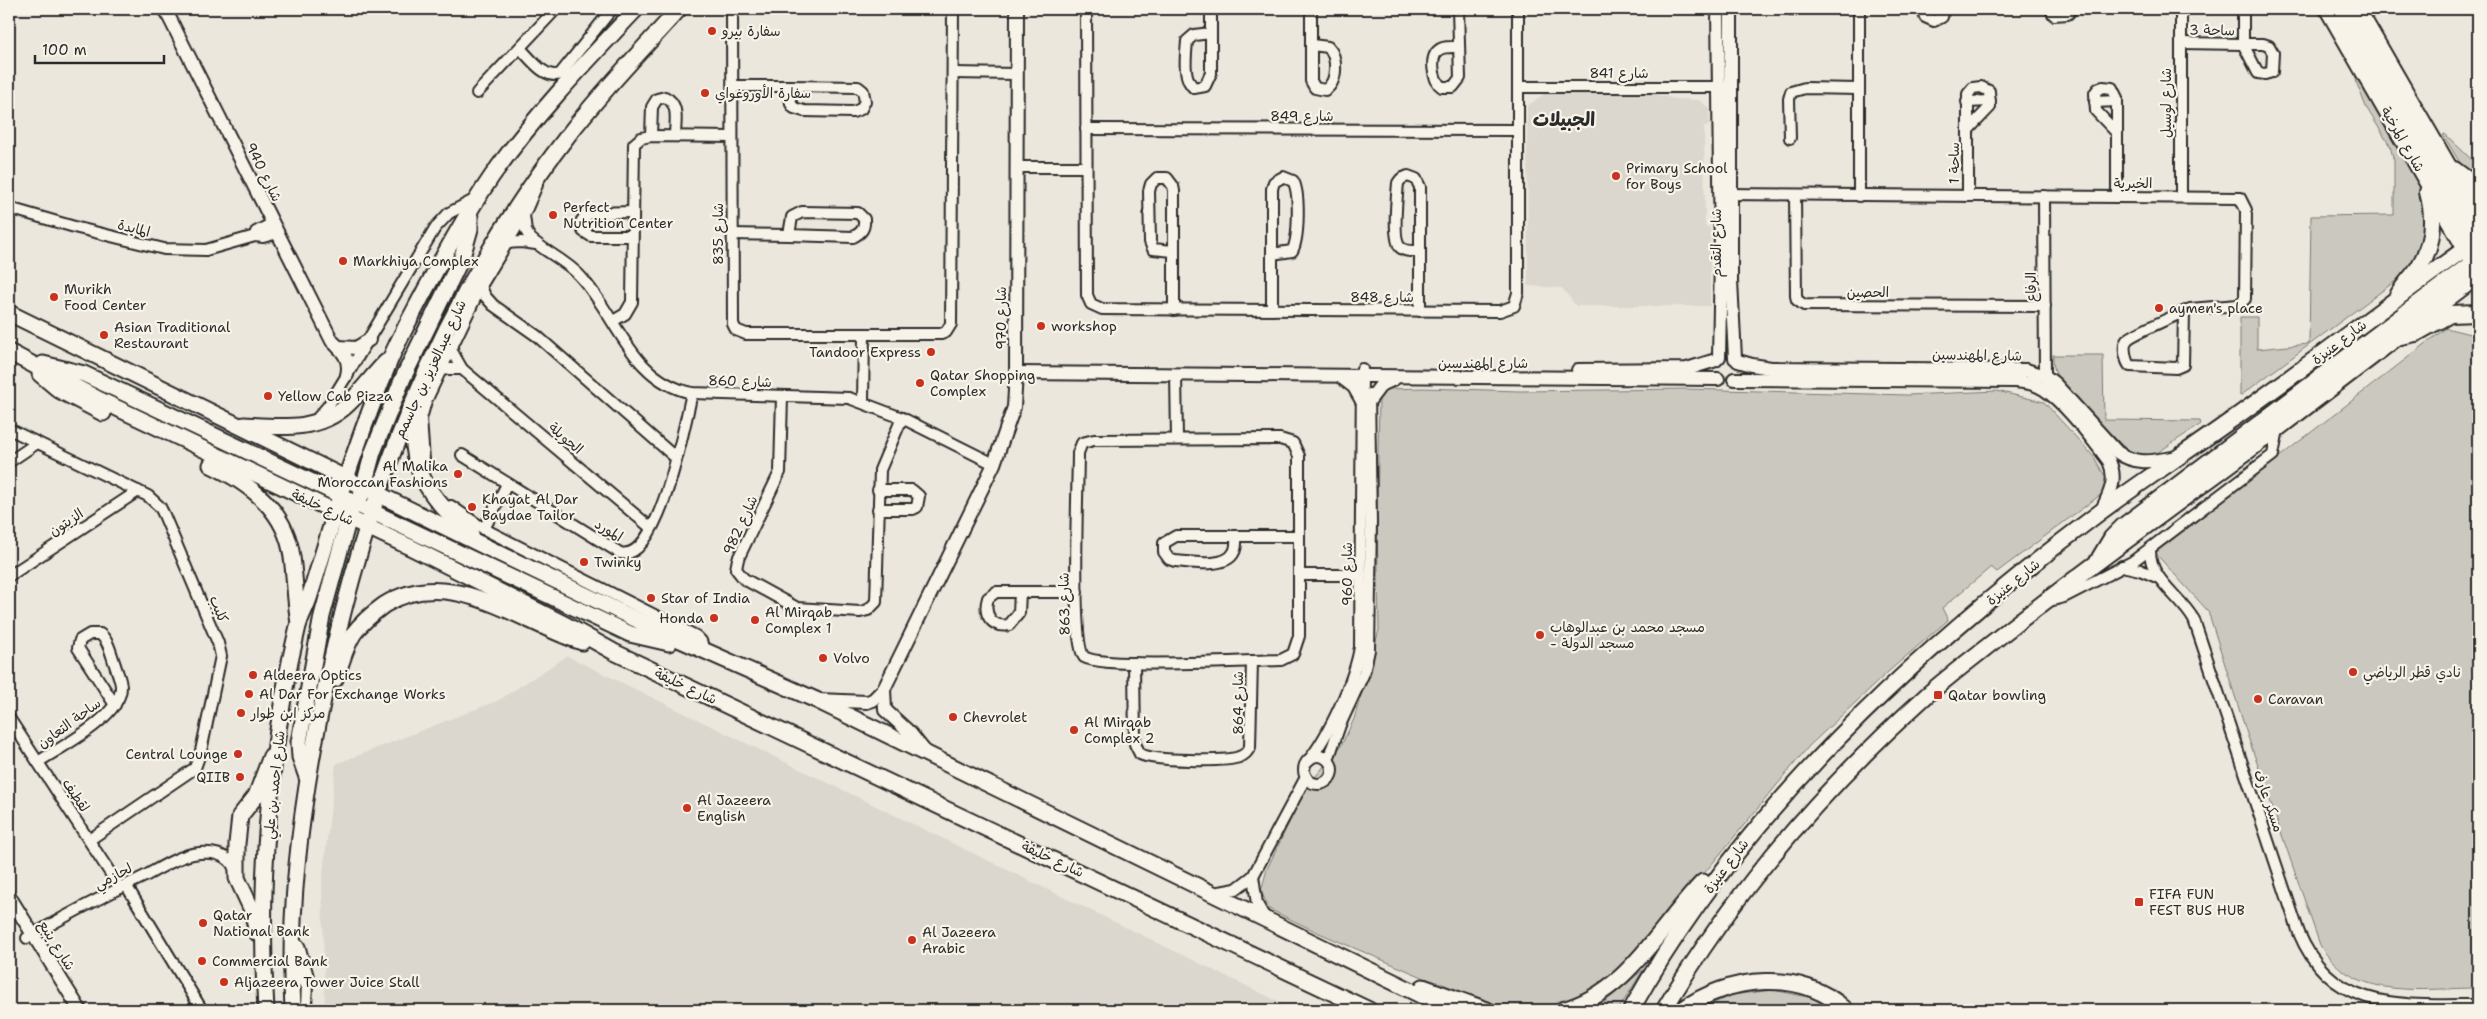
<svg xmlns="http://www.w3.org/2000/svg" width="2487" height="1019" font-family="'Shantell Sans','Playpen Sans Arabic',sans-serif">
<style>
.built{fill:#dbd7ce}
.green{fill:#cbc8bf;stroke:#7b7a75}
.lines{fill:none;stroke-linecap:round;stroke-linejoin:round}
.minor-casing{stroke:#2b2b2b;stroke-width:14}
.tertiary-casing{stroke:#2b2b2b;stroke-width:16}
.primary-casing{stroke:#2b2b2b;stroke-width:19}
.trunk-casing{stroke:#2b2b2b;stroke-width:20}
.minor{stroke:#f7f3e8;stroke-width:10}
.tertiary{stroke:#f7f3e8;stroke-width:12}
.primary{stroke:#f7f3e8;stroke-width:15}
.trunk{stroke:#f7f3e8;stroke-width:16}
.poi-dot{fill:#c8321e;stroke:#f7f3e8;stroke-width:2}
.labels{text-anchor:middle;stroke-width:4.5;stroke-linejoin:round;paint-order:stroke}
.street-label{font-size:14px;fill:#2b2b2b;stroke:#f7f3e8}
.poi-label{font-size:14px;fill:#2b2b2b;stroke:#f7f3e8;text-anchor:start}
.district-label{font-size:19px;font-weight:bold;fill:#2b2b2b;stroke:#f7f3e8}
</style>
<rect width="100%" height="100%" fill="#ebe7dd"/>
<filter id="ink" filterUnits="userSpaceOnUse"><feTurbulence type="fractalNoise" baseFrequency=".02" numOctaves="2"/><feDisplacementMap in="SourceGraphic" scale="10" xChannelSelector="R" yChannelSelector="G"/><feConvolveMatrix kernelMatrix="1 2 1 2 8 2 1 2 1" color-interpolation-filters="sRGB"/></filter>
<g filter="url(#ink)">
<g class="built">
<polygon points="1544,94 1655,94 1675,99 1699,100 1709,108 1710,125 1704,126 1705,226 1710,228 1710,306 1576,306 1562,288 1528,286 1527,106"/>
<polygon points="567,656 643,693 1296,1010 325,1010 322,881 336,764 499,700"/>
</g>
<g class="green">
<polygon points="2354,69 2396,139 2426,196 2427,243 2409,271 2240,396 2240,317 2257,317 2257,349 2309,344 2311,216 2394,215 2394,161 2390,146 2366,107 2357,84"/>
<polygon points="2445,134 2472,160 2478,163 2478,180 2462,166 2443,135"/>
<path d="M2446 328 2478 336V988C2421 988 2355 1002 2320 945L2247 734 2208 611 2155 553Z"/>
<polygon points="2053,355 2103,355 2104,420 2200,421 2201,424 2157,453 2148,455 2134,454 2123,446 2098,421 2056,374 2053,364"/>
<polygon points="1423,388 1520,391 1685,389 1908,395 1997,391 2044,402 2094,457 2106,478 2103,493 1997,572 1991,567 1942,608 1948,620 1889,671 1809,746 1637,955 1595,991 1549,1009 1500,1010 1319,933 1269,909 1261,891 1267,869 1305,789 1341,746 1354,719 1379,630 1377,516 1379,397 1387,389"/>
<polygon points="1644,969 1618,1010 1594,1010 1599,1007"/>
<polygon points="1773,990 1813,998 1835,1010 1699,1010 1731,995"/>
</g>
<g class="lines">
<defs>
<g id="minor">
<polyline points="732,9 733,324 736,330 746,334 941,334 946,332 951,324 953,9"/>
<polyline points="1086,9 1087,295 1091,304 1102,309 1500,311 1514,306 1518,293 1518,9"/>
<path d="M1211 9V73L1205 86 1194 88C1182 78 1186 55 1187 41L1194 35 1211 33"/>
<path d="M1311 9V81L1315 88 1325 90C1338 82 1338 57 1328 47L1312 45"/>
<path d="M1458 9 1460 78 1453 87H1442C1433 81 1429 57 1439 50 1443 46 1453 47 1459 47"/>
<polyline points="1793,9 1793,10"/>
<polyline points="1923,9 1925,17 1934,21 1942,17 1944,9"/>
<polyline points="2050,9 2054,15 2068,14 2072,9"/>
<polyline points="2181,9 2181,197"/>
<polyline points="2181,43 2243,44 2243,9"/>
<polygon points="2243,44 2263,44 2269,46 2273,53 2272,72 2265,74 2258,73"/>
<path d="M520 48C529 57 545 80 560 74L612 9"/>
<polyline points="953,73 1016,74"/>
<polyline points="733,86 789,86"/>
<polygon points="789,86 858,87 863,91 865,101 861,109 853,112 804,111 794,108 791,104"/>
<polyline points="1520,87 1726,87"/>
<polygon points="1981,87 1989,91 1990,107 1968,130 1968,94 1973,88"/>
<polygon points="2103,87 2112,88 2117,98 2117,133 2096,111 2095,93 2098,89"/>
<polyline points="477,93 556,9"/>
<polyline points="1967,102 1990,101"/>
<polyline points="2095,102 2117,101"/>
<polyline points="1086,129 1518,130"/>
<path d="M651 136 652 107 657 99 665 97C680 104 675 122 675 136"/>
<polyline points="1790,138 1789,99 1791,92 1805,88 1858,89"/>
<polyline points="1017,167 1086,167"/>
<path d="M1724 194 2240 198 2246 210 2245 299 2238 305 2190 309C2179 314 2132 334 2127 340 2122 346 2126 362 2130 366L2176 368 2183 365 2184 312"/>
<polyline points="1795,195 1796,296 1797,300 1804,305 2045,306"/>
<polyline points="1859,196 1859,9"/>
<polyline points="1968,196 1968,130"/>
<polyline points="2044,196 2045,376"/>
<polyline points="2117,197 2117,133"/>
<polyline points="9,208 78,228 164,249 206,250 255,236 263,237 278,233"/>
<path d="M802 212 858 213 864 219C865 229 861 233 853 237L789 235 792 217Z"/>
<path d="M524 215 526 231 530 238C545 252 565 260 579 275 618 316 630 380 692 393L849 398 902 418 994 464"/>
<polyline points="732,234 789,235"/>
<polyline points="255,236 256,232 273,223"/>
<polyline points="632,236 591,236 583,231 581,222 585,216 592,213 633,212"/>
<polyline points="506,243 521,242 536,244"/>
<polyline points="1173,251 1153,249 1150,242 1149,191 1151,184 1157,178 1167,178 1173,186 1174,191 1174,310"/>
<path d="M1420 251C1414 251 1406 252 1401 248 1392 241 1397 195 1398 183L1401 179 1408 176 1416 179 1420 187V311"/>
<path d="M1272 254 1292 251C1299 240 1300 192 1293 181L1283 177 1274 182 1272 189V310"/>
<polyline points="481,286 485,296 493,305 537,336 676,458"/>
<polyline points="613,321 625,314 632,302 634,144 641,138 651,136 732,137"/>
<polyline points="450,348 462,369 651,528"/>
<polyline points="438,372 446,369 462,369"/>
<polyline points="1176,374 1177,439"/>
<polyline points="782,396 780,472 738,559 736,569 744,579 797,608 860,612 868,610 876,602 880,470 902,418"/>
<polyline points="863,402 864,335"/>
<polyline points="315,421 328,406 347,375 435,228 449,213 478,198"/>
<polyline points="9,429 148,496 160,507 164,515 218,643 221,656 201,751 195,768 89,840"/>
<path d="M1280 439 1293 443 1299 456V636L1293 654 1281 660C1248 661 1104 669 1084 657 1071 642 1078 483 1078 453L1082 443 1094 440Z"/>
<path d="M462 455 620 553C659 564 685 422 692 393"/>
<polyline points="424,460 421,419 426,401 481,286 524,215 537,185"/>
<polyline points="9,462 37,443"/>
<polyline points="451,506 484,529 696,636 701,641 705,652"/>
<polyline points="878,509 913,509 917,507 919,496 912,490 878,490"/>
<polyline points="484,529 507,484"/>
<path d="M1236 536C1236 541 1237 547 1234 552 1226 569 1190 562 1175 561L1169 559 1164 552V543L1176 536H1298"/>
<path d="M2150 549C2149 580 2180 595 2194 620L2299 933C2332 1013 2405 1005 2478 1005"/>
<polyline points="2122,566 2140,570 2159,578"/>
<polyline points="1300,575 1361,575"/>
<polyline points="9,576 138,491"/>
<path d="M996 592H1020L1019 613 1009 625C991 628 983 614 988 598Z"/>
<polyline points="1020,592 1077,592"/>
<polyline points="2049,601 2064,597 2132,562 2273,455 2278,429"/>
<path d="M1134 663 1135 744 1140 754C1152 761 1226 762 1239 757 1245 755 1247 752 1250 747L1252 661"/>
<polyline points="9,718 120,888"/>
<circle cx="1318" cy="770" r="14"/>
<path d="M1309 760C1329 735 1355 679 1360 647L1362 369"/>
<polyline points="1328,760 1340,725 1364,673 1369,650 1371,522 1369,394"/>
<path d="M38 762C61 747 121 717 121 687 121 680 117 672 115 665 111 654 109 641 100 634H90L80 640 78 648 115 705"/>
<polyline points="1253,876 1257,904 1266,920"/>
<polyline points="126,885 202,1010"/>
<polyline points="1214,893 1236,889 1253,876 1306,777"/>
<path d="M27 938C65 916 105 895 145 876 160 868 177 857 193 854 210 851 229 853 235 870"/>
<polyline points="306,1010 307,982"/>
</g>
<g id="tertiary">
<path d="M165 9 332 341C343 351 351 360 347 375"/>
<polyline points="1718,9 1721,258 1719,357"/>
<polyline points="1731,9 1731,281 1735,358"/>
<polyline points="338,347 356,348 369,340"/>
<path d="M1738 361 1752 365 1771 368 2026 370 2045 376 2055 384 2117 452C2136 466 2155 461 2178 457"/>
<polyline points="1578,370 1687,369 1716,360"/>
<polyline points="1016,373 1718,379"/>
<polyline points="1341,377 1354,387 1362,401"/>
<path d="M1734 379 2015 381C2025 382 2035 383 2044 389 2066 403 2093 439 2109 461 2118 480 2109 495 2101 512"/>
<polyline points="1369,401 1381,385 1394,379"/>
<polyline points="884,689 885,710 910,733 927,754"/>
<polyline points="818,700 867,702 873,700 884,689 994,464 1014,407 1016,373 1017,9"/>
<polyline points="9,896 80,1010"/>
</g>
<g id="primary">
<polyline points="9,313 488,548 658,630 816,700 1451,1010"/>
<polyline points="9,352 96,398 414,549 566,625 614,652 1369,1010"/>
<polyline points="43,364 84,374 348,499"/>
<polyline points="40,374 59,390 103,413"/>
<path d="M417 406C404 466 428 497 471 534"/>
<path d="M244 425C280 427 318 432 347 405 361 392 372 376 386 362"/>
<path d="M211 465C251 484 286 511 292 557 295 579 295 601 299 623"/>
<polyline points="361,496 373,452 403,378 462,257 470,229 470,216"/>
<polyline points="335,513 346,506 360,506 630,634 669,643"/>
<path d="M335 679C342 664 344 648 354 633 362 622 373 613 384 605 449 563 521 623 582 642"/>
<polyline points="307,777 300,757 299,742 322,616 351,510"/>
<polyline points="257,933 252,910 237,878 237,844 240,816 256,796 271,756"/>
<polyline points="297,947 307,982"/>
<polyline points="1423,987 1487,1010"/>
<path d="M266 1010C258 887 269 746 298 626 301 615 307 606 310 595 320 564 329 532 339 500 354 453 371 406 390 360 399 338 411 317 422 296 444 255 466 214 492 176 534 116 586 62 636 9"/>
<path d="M293 1010C288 912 300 814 319 719 361 504 434 308 569 134 603 90 642 50 679 9"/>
<path d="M1562 1010C1628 993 1659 927 1703 882"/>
<path d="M1631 1010C1743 809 1917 650 2099 513 2142 481 2187 452 2230 421 2310 364 2387 305 2466 248"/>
<path d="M1664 1010C1733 892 1824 788 1926 696 1952 673 1981 652 2008 630 2071 581 2135 534 2199 487 2294 418 2385 346 2478 276"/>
<path d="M1682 1010C1728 976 1802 968 1846 1010"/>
</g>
<g id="trunk">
<polyline points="2328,9 2478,270"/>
<polyline points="2342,9 2478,243"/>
<polyline points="2357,9 2478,218"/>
<polyline points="2454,170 2478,188"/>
<path d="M2397 298C2402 286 2412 278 2419 267 2434 243 2435 218 2428 192"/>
<polyline points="2401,336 2416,333 2450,314 2478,313"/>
<polyline points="2100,558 2112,538 2124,526 2478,259"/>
</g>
</defs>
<use href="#minor" class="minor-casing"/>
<use href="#tertiary" class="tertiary-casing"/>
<use href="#primary" class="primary-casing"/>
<use href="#trunk" class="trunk-casing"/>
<use href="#minor" class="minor"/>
<use href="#tertiary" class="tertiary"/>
<use href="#primary" class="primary"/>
<use href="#trunk" class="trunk"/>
</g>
</g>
<g class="poi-dot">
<circle cx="712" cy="31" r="5"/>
<circle cx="705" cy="93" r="5"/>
<circle cx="1616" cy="176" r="5"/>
<circle cx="553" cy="215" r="5"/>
<circle cx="343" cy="261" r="5"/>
<circle cx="54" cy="297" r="5"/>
<circle cx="2159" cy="308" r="5"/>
<circle cx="1041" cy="326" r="5"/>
<circle cx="104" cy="335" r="5"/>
<circle cx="931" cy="352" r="5"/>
<circle cx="920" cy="383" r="5"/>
<circle cx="268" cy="396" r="5"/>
<circle cx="458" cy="474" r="5"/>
<circle cx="472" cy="507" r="5"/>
<circle cx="584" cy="562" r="5"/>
<circle cx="651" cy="598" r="5"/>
<circle cx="714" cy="618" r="5"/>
<circle cx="755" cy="620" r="5"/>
<circle cx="1540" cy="635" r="5"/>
<circle cx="823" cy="658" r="5"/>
<circle cx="2353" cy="672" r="5"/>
<circle cx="253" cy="675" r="5"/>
<circle cx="249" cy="694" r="5"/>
<rect x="1933" y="690" width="10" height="10" rx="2.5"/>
<circle cx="2258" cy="699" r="5"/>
<circle cx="241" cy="713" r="5"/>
<circle cx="953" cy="717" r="5"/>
<circle cx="1074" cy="730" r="5"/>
<circle cx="238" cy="754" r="5"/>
<circle cx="240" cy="777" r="5"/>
<circle cx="687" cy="808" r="5"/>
<rect x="2134" y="897" width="10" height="10" rx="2.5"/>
<circle cx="203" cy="923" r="5"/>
<circle cx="912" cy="940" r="5"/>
<circle cx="202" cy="961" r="5"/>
<circle cx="224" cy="982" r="5"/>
</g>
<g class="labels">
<g class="street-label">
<text transform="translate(2212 30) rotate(1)" y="5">ساحة 3</text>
<text x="1619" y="78">شارع 841</text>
<text transform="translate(2166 103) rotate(-90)" y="5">شارع لوسيل</text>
<text x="1302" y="121">شارع 849</text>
<text transform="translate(2403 139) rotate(60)" y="5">شارع المرخية</text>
<text transform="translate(1954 163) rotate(-90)" y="5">ساحة 1</text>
<text transform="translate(264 172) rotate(64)" y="5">شارع 940</text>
<text x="2133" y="188">الخيرية</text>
<text transform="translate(134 228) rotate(14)" y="5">المايدة</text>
<text transform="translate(718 234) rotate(-90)" y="5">شارع 835</text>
<text transform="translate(1716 243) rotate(-90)" y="5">شارع التقدم</text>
<text transform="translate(2031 287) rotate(-91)" y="5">الرفاع</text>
<text x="1868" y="297">الحصين</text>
<text x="1382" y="302">شارع 848</text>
<text transform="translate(1001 318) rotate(-90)" y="5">شارع 970</text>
<text transform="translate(2339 342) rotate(-37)" y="5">شارع عنيزة</text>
<text transform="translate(1977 355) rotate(1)" y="5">شارع المهندسين</text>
<text x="1483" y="368">شارع المهندسين</text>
<text transform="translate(430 369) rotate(-65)" y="5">شارع عبدالعزيز بن جاسمم</text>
<text transform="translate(740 381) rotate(2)" y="5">شارع 860</text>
<text transform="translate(566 438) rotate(41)" y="5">الحويلة</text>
<text transform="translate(323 507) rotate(25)" y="5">شارع خليفة</text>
<text transform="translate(66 522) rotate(-33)" y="5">الزيتون</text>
<text transform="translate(740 525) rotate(-65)" y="5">شارع 982</text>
<text transform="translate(609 530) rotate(31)" y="5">المورد</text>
<text transform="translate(1347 574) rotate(-90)" y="5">شارع 960</text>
<text transform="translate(2013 582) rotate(-39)" y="5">شارع عنيزة</text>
<text transform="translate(1064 604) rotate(-91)" y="5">شارع 863</text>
<text transform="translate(219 609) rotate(68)" y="5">كليب</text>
<text transform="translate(686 686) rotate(25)" y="5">شارع خليفة</text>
<text transform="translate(1238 703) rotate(-90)" y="5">شارع 864</text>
<text transform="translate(69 723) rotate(-36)" y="5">ساحة التعاون</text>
<text transform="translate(274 785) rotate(-84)" y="5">شارع احمد بن علي</text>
<text transform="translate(76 795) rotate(56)" y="5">لقطيف</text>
<text transform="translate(2269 801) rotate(71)" y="5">مسكر عارف</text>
<text transform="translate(1053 859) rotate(25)" y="5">شارع خليفة</text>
<text transform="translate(1726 866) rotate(-53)" y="5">شارع عنيزة</text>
<text transform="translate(113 876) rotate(-27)" y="5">لحازمي</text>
<text transform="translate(57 945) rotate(58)" y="5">شارع ينبع</text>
</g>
<g class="poi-label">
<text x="722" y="36">سفارة بيرو</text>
<text x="715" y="98">سفارة الأوروغواي</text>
<text x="1626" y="173">Primary School<tspan x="1626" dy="16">for Boys</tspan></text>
<text x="563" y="212">Perfect<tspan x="563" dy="16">Nutrition Center</tspan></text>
<text x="353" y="266">Markhiya Complex</text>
<text x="64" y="294">Murikh<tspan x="64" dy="16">Food Center</tspan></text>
<text x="2169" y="313">aymen's place</text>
<text x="1051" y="331">workshop</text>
<text x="114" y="332">Asian Traditional<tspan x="114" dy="16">Restaurant</tspan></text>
<text x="921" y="357" text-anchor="end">Tandoor Express</text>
<text x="930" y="380">Qatar Shopping<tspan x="930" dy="16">Complex</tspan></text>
<text x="278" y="401">Yellow Cab Pizza</text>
<text x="448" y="471" text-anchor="end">Al Malika<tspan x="448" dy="16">Moroccan Fashions</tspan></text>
<text x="482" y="504">Khayat Al Dar<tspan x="482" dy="16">Baydae Tailor</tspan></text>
<text x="594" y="567">Twinky</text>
<text x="661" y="603">Star of India</text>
<text x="765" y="617">Al Mirqab<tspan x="765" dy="16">Complex 1</tspan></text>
<text x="704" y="623" text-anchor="end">Honda</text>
<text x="1550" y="632">مسجد محمد بن عبدالوهاب<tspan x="1550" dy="16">- مسجد الدولة</tspan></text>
<text x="833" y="663">Volvo</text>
<text x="2363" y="677">نادي قطر الرياضي</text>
<text x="263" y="680">Aldeera Optics</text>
<text x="259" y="699">Al Dar For Exchange Works</text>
<text x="1948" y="700">Qatar bowling</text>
<text x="2268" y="704">Caravan</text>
<text x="251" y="718">مركز ابن طوار</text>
<text x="963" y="722">Chevrolet</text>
<text x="1084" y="727">Al Mirqab<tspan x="1084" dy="16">Complex 2</tspan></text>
<text x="228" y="759" text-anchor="end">Central Lounge</text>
<text x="230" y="782" text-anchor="end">QIIB</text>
<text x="697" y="805">Al Jazeera<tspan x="697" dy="16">English</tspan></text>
<text x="2149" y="899">FIFA FUN<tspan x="2149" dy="16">FEST BUS HUB</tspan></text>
<text x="213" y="920">Qatar<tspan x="213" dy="16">National Bank</tspan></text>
<text x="922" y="937">Al Jazeera<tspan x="922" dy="16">Arabic</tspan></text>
<text x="212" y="966">Commercial Bank</text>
<text x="234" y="987">Aljazeera Tower Juice Stall</text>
</g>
<g class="district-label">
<text x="1564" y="126">الجبيلات</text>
</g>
</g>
<rect width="2487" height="1019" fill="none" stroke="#f7f3e8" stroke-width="30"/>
<rect x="15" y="15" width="2457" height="989" fill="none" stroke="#2b2b2b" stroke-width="2" filter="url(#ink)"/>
<path d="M35 55v8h129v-8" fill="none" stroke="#2b2b2b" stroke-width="2.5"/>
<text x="42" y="55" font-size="15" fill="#2b2b2b" stroke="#f7f3e8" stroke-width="4" paint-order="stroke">100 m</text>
</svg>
